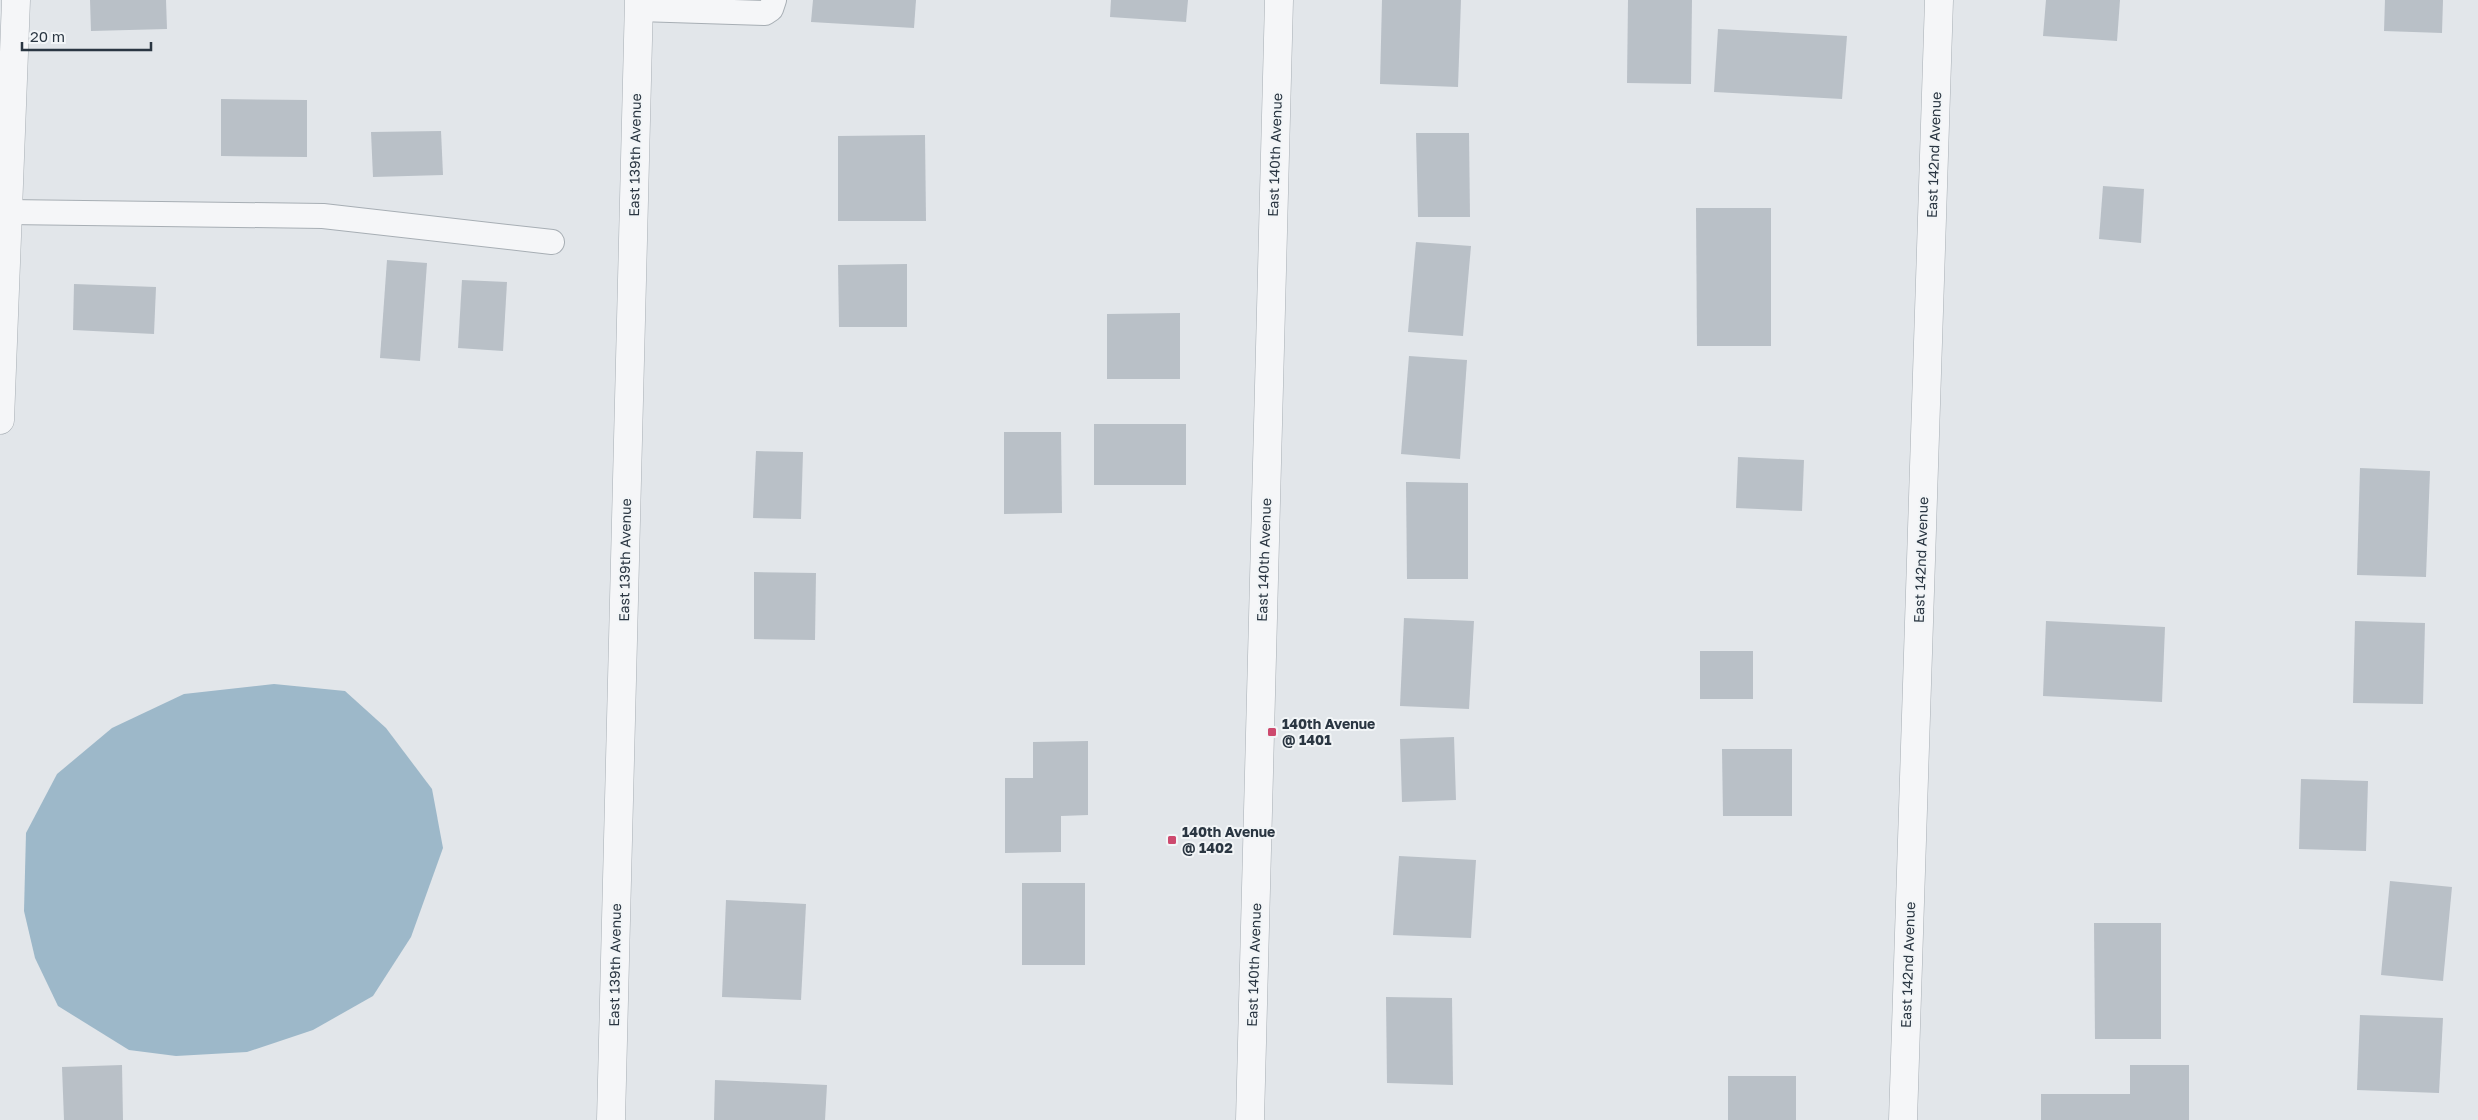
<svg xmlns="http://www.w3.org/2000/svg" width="2478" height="1120" font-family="'Golos Text',sans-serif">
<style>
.water{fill:#9db8c9}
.building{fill:#b9c0c7}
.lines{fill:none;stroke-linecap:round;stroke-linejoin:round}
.service-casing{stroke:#a7aeb4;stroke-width:26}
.minor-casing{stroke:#a7aeb4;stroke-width:29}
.service{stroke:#f5f6f8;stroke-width:24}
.minor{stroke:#f5f6f8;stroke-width:28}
.poi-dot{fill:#cd496e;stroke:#f2f5f7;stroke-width:2}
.labels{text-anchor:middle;stroke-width:4;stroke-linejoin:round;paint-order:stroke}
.street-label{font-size:14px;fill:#2a3642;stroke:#f2f5f7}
.poi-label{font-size:14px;font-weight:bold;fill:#2a3642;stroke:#f2f5f7;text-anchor:start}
</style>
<rect width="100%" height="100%" fill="#e2e6ea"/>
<polygon class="water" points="274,684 345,691 386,728 432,789 443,848 411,937 373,996 313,1030 247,1052 176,1056 129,1050 58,1006 35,958 24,911 26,833 57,774 112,728 184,694"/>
<g class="building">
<polygon points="90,0 166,0 167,29 91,31"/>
<polygon points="813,0 916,0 914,28 811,22"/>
<polygon points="1111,0 1188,0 1186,22 1110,17"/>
<polygon points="1382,0 1461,0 1458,87 1380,84"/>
<polygon points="1628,0 1692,0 1691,84 1627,83"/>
<polygon points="2046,0 2120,0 2117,41 2043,36"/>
<polygon points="2385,0 2443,0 2442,33 2384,31"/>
<polygon points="1718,29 1847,36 1842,99 1714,92"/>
<polygon points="221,99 307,100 307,157 221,156"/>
<polygon points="441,131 443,175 373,177 371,132"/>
<polygon points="1416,133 1469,133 1470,217 1418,217"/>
<polygon points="925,135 926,221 838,221 838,136"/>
<polygon points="2103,186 2144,189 2141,243 2099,239"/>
<polygon points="1696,208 1771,208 1771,346 1697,346"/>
<polygon points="1416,242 1471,246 1463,336 1408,332"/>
<polygon points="387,260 427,263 420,361 380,358"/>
<polygon points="907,264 907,327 839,327 838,265"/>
<polygon points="462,280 507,282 503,351 458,348"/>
<polygon points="74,284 156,287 154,334 73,330"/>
<polygon points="1180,313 1180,379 1107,379 1107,314"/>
<polygon points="1409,356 1467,360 1460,459 1401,454"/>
<rect x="1094" y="424" width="92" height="61"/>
<polygon points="1004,432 1061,432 1062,513 1004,514"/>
<polygon points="756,451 803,452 801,519 753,518"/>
<polygon points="1738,457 1804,460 1802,511 1736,508"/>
<polygon points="2360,468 2430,471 2426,577 2357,575"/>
<polygon points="1406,482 1468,483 1468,579 1407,579"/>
<polygon points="754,572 816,573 815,640 754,639"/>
<polygon points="1404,618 1474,621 1469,709 1400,706"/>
<polygon points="2046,621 2165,627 2162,702 2043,696"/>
<polygon points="2355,621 2425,623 2423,704 2353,703"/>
<rect x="1700" y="651" width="53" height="48"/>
<polygon points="1454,737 1456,800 1402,802 1400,739"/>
<polygon points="1088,741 1088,815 1061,816 1061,852 1005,853 1005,778 1033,778 1033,742"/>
<polygon points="1722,749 1792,749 1792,816 1723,816"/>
<polygon points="2301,779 2368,781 2366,851 2299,849"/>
<polygon points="1399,856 1476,860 1471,938 1393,935"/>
<polygon points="2390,881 2452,887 2443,981 2381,975"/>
<rect x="1022" y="883" width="63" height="82"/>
<polygon points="726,900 806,904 801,1000 722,997"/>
<polygon points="2094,923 2161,923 2161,1039 2095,1039"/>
<polygon points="1386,997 1452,998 1453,1085 1387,1083"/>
<polygon points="2360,1015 2443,1018 2439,1093 2357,1090"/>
<polygon points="122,1065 123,1120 64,1120 62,1067"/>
<polygon points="2130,1065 2189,1065 2189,1120 2041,1120 2041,1094 2130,1094"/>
<rect x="1728" y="1076" width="68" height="44"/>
<polygon points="715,1080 827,1085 825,1120 714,1120"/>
</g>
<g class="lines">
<defs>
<g id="service">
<polyline points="639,9 765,13 771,9 774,0"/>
<polyline points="8,212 323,216 552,242"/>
</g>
<g id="minor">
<polyline points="0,420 16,0"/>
<polyline points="611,1120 639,0"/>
<polyline points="1250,1120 1279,0"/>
<polyline points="1903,1120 1939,0"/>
</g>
</defs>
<use href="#service" class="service-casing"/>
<use href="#minor" class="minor-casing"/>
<use href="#service" class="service"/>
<use href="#minor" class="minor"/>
</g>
<g class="poi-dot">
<rect x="1267" y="727" width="10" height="10" rx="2.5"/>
<rect x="1167" y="835" width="10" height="10" rx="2.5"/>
</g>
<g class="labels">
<g class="street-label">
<text transform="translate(635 155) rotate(-89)" y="5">East 139th Avenue</text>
<text transform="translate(1275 155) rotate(-88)" y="5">East 140th Avenue</text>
<text transform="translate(1934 155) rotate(-88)" y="5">East 142nd Avenue</text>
<text transform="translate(625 560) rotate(-89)" y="5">East 139th Avenue</text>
<text transform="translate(1264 560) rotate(-88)" y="5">East 140th Avenue</text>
<text transform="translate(1921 560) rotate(-88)" y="5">East 142nd Avenue</text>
<text transform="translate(615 965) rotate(-89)" y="5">East 139th Avenue</text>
<text transform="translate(1254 965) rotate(-88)" y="5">East 140th Avenue</text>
<text transform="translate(1908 965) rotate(-88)" y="5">East 142nd Avenue</text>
</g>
<g class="poi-label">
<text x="1282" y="729">140th Avenue<tspan x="1282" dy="16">@ 1401</tspan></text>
<text x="1182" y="837">140th Avenue<tspan x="1182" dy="16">@ 1402</tspan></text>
</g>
</g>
<path d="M22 42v8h129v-8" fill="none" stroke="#2a3642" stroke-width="2.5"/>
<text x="30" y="42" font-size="15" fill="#2a3642" stroke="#f2f5f7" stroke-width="4" paint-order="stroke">20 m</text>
</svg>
